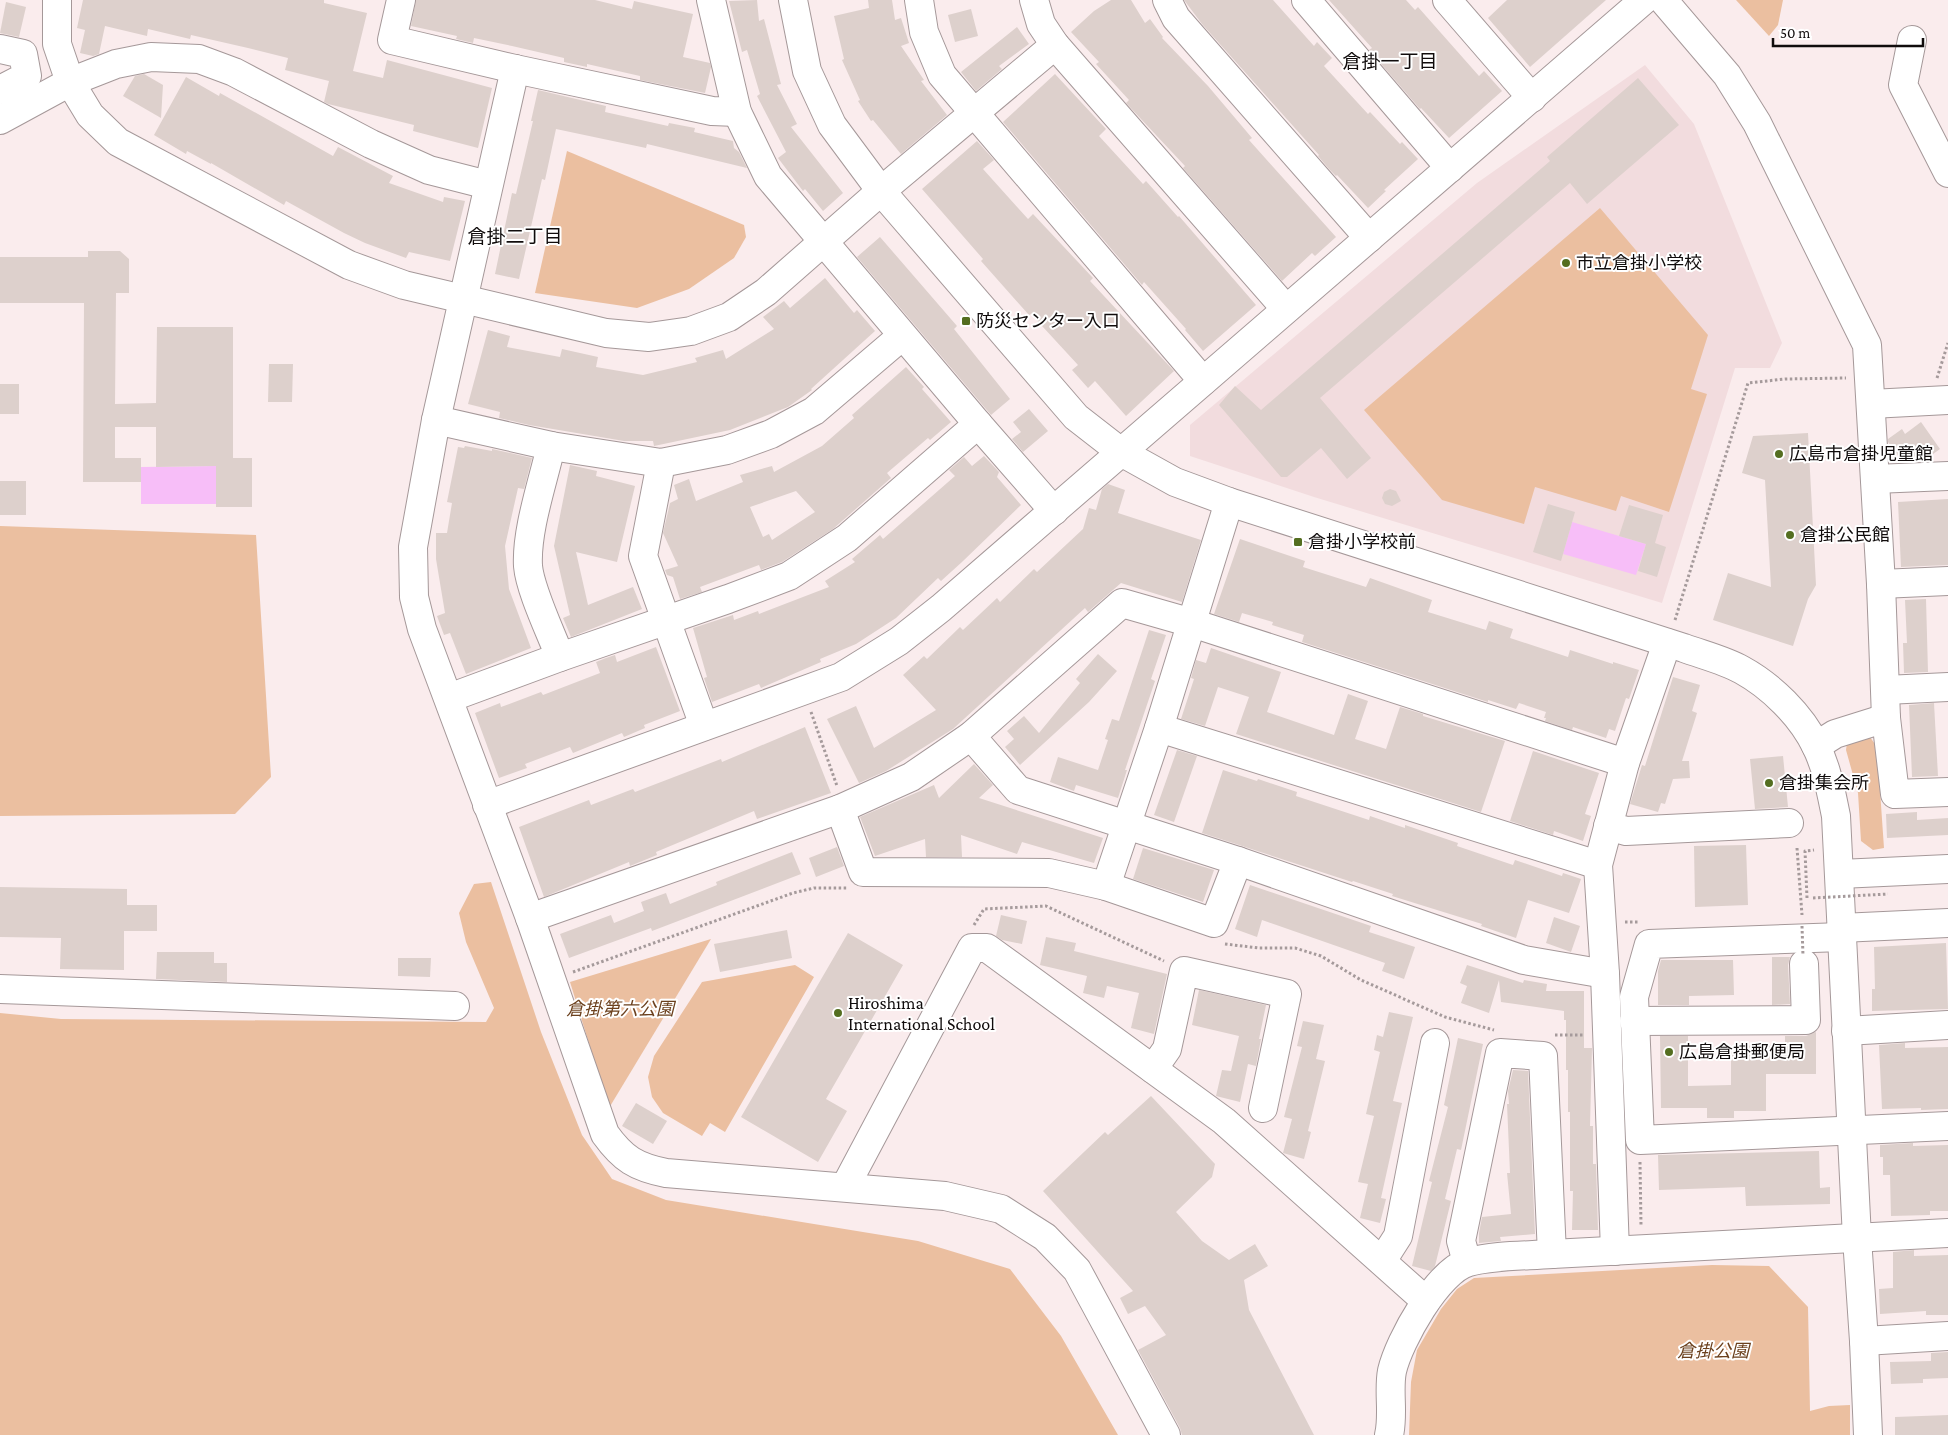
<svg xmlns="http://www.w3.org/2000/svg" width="1948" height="1435" font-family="'Crimson Pro','Noto Sans JP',serif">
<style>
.built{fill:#f2dcde}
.green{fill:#ebbfa0}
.water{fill:#f7bef8}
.building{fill:#ddd0cc;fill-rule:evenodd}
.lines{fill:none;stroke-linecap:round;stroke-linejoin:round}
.minor-casing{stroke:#a59899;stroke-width:30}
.path{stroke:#a59a9b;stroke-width:3;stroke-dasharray:2.5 2.5;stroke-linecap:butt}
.minor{stroke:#fff;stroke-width:28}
.path-bridge{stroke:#a59a9b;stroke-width:3;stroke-dasharray:2.5 2.5;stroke-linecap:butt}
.poi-dot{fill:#546e20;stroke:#fff;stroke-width:2}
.labels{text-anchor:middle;stroke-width:4;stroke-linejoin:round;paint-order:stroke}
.poi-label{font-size:18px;fill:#100c0c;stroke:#fff;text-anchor:start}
.park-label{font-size:18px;font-style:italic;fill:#6c411e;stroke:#fff}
.neighbourhood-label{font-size:19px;fill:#100c0c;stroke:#fff}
</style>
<rect width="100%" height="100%" fill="#faeced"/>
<polygon class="built" points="1645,65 1694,124 1782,343 1770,368 1735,368 1662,603 1314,497 1190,456 1190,425 1477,183"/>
<g class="green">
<polygon points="1736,0 1783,0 1778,25 1769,36"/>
<polygon points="567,151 744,225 746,237 734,258 689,289 637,308 535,293"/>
<polygon points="1600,208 1708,335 1691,389 1707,394 1669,512 1621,496 1616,511 1535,487 1524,524 1442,500 1364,410"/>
<polygon points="0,526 256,535 271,777 235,814 0,816"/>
<polygon points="1870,737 1877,747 1884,848 1873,850 1861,841 1858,793 1846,750 1847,743"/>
<polygon points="491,882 541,1032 582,1135 612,1179 666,1200 918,1241 1010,1269 1061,1336 1118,1435 0,1435 0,1013 61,1019 486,1022 494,1008 466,942 459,913 474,884"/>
<polygon points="711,939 609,1108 570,982"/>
<polygon points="795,965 814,977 725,1132 710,1123 702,1136 663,1113 652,1097 648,1077 654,1056 702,982"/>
<polygon points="1712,1265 1769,1266 1808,1307 1810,1411 1829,1406 1850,1405 1850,1435 1409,1435 1411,1382 1417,1350 1441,1309 1457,1289 1474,1278"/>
</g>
<g class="water">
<polygon points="216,466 216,504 141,504 141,467"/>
<polygon points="1572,522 1646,544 1636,575 1563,554"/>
</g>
<g class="building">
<polygon points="83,0 324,0 324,3 367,13 353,71 383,78 387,60 492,88 478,148 413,131 414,125 328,104 324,102 329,81 285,70 288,58 248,48 191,35 190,39 148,29 147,36 105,26 99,54 93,56 80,53 85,30 77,28"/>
<polygon points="416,0 595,0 632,9 634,1 693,14 683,57 710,63 711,67 705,93 640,80 640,76 587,64 587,67 564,62 564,58 512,46 474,38 473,43 456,39 457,36 411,26"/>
<polygon points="757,0 759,21 764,19 781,84 777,85 797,124 791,127 843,193 823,211 805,189 803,191 778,158 786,152 757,96 760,94 747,50 742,52 729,1"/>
<polygon points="868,0 892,0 895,20 901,18 909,43 901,46 924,80 921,81 947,115 901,154 873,120 871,121 858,101 860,100 842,60 844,59 834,16 869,8"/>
<polygon points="1111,0 1131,0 1145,23 1150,19 1163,37 1162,38 1208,86 1252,138 1249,140 1336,237 1315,256 1312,253 1282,281 1183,168 1185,166 1126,103 1129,100 1096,64 1099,62 1071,32 1094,11"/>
<polygon points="1184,0 1273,0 1314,46 1317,42 1332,58 1324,66 1368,114 1370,112 1400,144 1402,142 1418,159 1384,190 1386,191 1368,208 1337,175 1336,176 1329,169 1318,156 1319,155 1202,24"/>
<polygon points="1329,0 1406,0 1415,10 1418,7 1479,76 1484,71 1502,91 1449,138 1421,108 1420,109 1369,50 1372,48"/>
<polygon points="1507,0 1606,0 1530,67 1488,18"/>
<polygon points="6,2 26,7 19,37 0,33"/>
<polygon points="971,9 978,36 955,42 948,15"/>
<polygon points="1017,27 1029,44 999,66 1002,69 976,91 961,72"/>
<polygon points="144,74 163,85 161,118 123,96 135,76"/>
<polygon points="1055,74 1106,129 1099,136 1143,184 1146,181 1178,217 1179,216 1256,305 1203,351 1185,330 1186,329 1144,282 1142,285 1003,122"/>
<polygon points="186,77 219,96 220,93 258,114 333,156 338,147 393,176 389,183 443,202 444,197 465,201 450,261 409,252 406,258 365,243 344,233 286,201 284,205 211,163 211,164 187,151 186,154 154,135"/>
<polygon points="1638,78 1679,125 1587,204 1570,183 1320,398 1371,458 1347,479 1321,448 1287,477 1281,477 1219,405 1235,386 1261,410 1550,161 1547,157"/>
<polygon points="538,90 606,106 605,112 668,126 669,123 695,128 694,132 733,141 734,148 739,152 747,168 647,144 646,148 556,129 545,180 542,179 519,279 495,274 512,193 516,194 533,121 531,121"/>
<polygon points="977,141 994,160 983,169 1028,219 1033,214 1093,278 1090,281 1174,371 1126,416 1095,381 1088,388 1072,370 1078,365 1031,314 1029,315 1012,296 981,261 983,259 922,189"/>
<polygon points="880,237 957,326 954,329 1010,399 991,415 857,257"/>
<polygon points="88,251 120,251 129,259 129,293 116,293 115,404 156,403 157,327 233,327 233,458 252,458 252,507 216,507 216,466 156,467 156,427 115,427 115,458 141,458 141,482 83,482 84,303 0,303 0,257 88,257"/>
<polygon points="825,278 854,313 857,310 875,331 811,389 812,390 788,407 730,430 654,446 653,441 624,441 529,425 499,418 500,412 468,404 488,330 510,336 507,347 560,357 562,349 598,357 596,367 643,375 697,362 695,358 723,350 726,359 774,329 763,317 784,301 790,308"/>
<polygon points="269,364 293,364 292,402 268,402"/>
<path d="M906 367 924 387 922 389 951 422 930 440 928 438 887 473 891 478 833 529 782 562 761 570 759 565 700 587 702 592 680 599 673 577 667 575 665 570 678 566 663 533 670 503 678 499 674 485 689 479 696 501 743 482 740 475 772 466 774 472 822 446 854 418 852 415ZM796 491 815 512 772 540 769 534 763 537 750 507Z"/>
<rect x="0" y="384" width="19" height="30"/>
<polygon points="1029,409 1048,431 1023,452 1012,439 1021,432 1013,422"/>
<polygon points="1921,422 1940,449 1926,459 1921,452 1906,462 1903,462 1888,442 1888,439 1902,429 1905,434"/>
<polygon points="1808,433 1816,585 1808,599 1793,646 1713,620 1728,573 1771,587 1765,480 1742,473 1753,436"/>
<polygon points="465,446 492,451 492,449 532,458 524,489 518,488 505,546 509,589 531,648 466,674 450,633 444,635 437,616 445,613 436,559 436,533 447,533 452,503 447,502 458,447 464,448"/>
<polygon points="984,456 999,472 997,477 1021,505 962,562 941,581 938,578 896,618 856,644 820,659 821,662 761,688 759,684 712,702 704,678 707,677 693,628 733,615 734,620 758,611 759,614 829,587 825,581 855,562 852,559 880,535 883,539 955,476 949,470 964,457 972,466"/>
<polygon points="570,465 597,471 596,476 635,486 617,562 576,552 588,605 633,587 642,609 571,637 563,618 570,615 554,546"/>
<rect x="0" y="481" width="26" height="34"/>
<polygon points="1108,484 1125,490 1118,513 1201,540 1182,602 1121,583 1088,612 1085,608 953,729 886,771 859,783 827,719 856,706 874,748 936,710 903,675 924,656 927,659 960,627 963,630 997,598 1000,602 1034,569 1037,572 1083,529 1089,508 1096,510 1102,489"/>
<polygon points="1390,489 1396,491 1401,501 1392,506 1385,504 1382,498 1384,492"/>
<polygon points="1948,499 1948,565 1901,567 1898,502"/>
<polygon points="1548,504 1575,512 1561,561 1533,552"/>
<polygon points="1629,505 1663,515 1655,543 1666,547 1657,577 1638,571 1646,544 1619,536"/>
<polygon points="1240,539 1305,561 1303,567 1366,587 1370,578 1432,600 1428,612 1486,630 1489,621 1513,629 1510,638 1568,657 1570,650 1613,664 1613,662 1639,670 1629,699 1626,698 1615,731 1609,729 1606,738 1573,727 1572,730 1545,721 1546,718 1544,718 1546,712 1519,703 1516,709 1488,700 1488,702 1302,642 1304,635 1272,625 1273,622 1242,613 1239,622 1214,614"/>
<polygon points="1926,599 1928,672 1904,673 1903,643 1907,643 1905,600"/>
<polygon points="1149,630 1166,635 1151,679 1155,681 1125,770 1127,770 1118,798 1076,785 1074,791 1050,782 1058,757 1098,770 1108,740 1105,739 1112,719 1119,721"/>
<polygon points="656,647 680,711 644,725 645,728 624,737 622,733 573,753 570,747 525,764 527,768 499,778 475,713 500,703 501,707 541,692 543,695 600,673 596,662 606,658 615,655 617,662"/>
<polygon points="1211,648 1281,672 1267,712 1334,735 1348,694 1368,701 1355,739 1386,749 1400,707 1423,714 1423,716 1505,741 1481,812 1236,734 1249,697 1218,687 1205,726 1181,719 1194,679 1191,678 1196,660 1206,663"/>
<polygon points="1098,654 1117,671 1089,702 1020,765 1005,747 1014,739 1007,731 1024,716 1039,733 1080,683 1076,679"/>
<polygon points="1673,677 1700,685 1692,711 1697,713 1682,761 1689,761 1690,778 1673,779 1665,804 1661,803 1658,812 1630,804 1642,765 1645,766"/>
<polygon points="1934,703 1938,776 1912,777 1909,705"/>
<polygon points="805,727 831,793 757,819 754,811 656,852 657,855 630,866 629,862 544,897 519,827 589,800 591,805 633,789 635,792 721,759 722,762"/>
<polygon points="1177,750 1197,756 1174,822 1154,815"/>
<polygon points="1533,751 1599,773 1585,814 1591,816 1583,841 1554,831 1553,835 1510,821"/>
<polygon points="1783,756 1788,807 1755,809 1750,759"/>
<polygon points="974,764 993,785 979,798 1103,838 1094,863 1022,842 1017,854 961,835 962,857 926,857 925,839 875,856 860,817 934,785 939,798"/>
<polygon points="1223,770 1257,781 1258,779 1297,792 1296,796 1369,820 1370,816 1405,828 1405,825 1458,843 1457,846 1513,865 1515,860 1562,876 1563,873 1581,879 1569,913 1528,900 1516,938 1481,926 1482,924 1392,896 1393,894 1353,881 1352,882 1202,833"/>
<polygon points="1917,812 1917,820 1948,818 1948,835 1887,838 1886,814"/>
<polygon points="1746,845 1748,905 1695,907 1694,846"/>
<polygon points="837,847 844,866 816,877 809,858"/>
<polygon points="1143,848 1214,870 1203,902 1133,879"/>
<polygon points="792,852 801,874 652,931 651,928 569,958 560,934 611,915 614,923 644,911 641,902 666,893 670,904 717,885 716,882"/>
<polygon points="1250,885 1371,926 1369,932 1415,947 1404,979 1382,971 1385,963 1262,920 1257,937 1235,929"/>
<polygon points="0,887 127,889 127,905 157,905 157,931 124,931 124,970 60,969 61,938 0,937"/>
<polygon points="1001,915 1027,921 1022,944 1002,940 996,936"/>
<polygon points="1554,917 1580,926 1571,952 1546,943"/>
<polygon points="787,930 792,958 720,972 714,944"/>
<polygon points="848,933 903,965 826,1099 847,1111 818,1162 741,1117"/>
<polygon points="1046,937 1076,943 1074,951 1167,974 1154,1034 1131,1028 1139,993 1107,986 1104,998 1083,993 1087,976 1040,965"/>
<polygon points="1946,943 1948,1009 1872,1011 1872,989 1875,989 1874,947"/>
<polygon points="157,952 214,952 214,963 227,963 227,982 156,979"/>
<polygon points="1772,957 1790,957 1788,965 1790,1004 1772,1005"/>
<polygon points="398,958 431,958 430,977 398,976"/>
<polygon points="1661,960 1733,960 1734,995 1689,996 1689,1005 1658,1005 1658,971"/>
<polygon points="1467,965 1523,983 1524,980 1547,984 1546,991 1584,991 1584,1048 1592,1048 1590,1126 1593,1126 1593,1164 1596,1164 1598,1230 1572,1230 1573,1191 1570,1191 1570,1112 1568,1112 1568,1070 1566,1070 1566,1020 1564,1020 1564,1011 1501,1002 1499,980 1489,1013 1461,1003 1467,986 1460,983"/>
<polygon points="1199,990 1266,1005 1259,1039 1261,1039 1256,1066 1248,1064 1240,1102 1216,1096 1222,1070 1231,1071 1239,1036 1192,1025"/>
<polygon points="1389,1012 1413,1017 1393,1101 1402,1103 1381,1198 1386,1199 1380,1223 1360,1218 1368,1184 1358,1182 1374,1116 1366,1114 1380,1052 1374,1050 1377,1035 1383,1037"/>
<polygon points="1303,1021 1324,1025 1316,1059 1325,1061 1308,1131 1311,1132 1304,1159 1283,1153 1292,1119 1284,1117 1302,1047 1297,1046"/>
<polygon points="1816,1032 1816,1074 1766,1074 1766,1111 1734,1111 1734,1118 1707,1118 1707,1108 1661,1108 1660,1036 1688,1036 1688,1086 1731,1085 1731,1046 1785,1045 1785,1036 1806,1036"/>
<polygon points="1458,1038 1483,1044 1461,1150 1457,1149 1445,1199 1451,1201 1435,1266 1431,1271 1412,1266 1432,1182 1429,1181 1448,1107 1444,1105"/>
<polygon points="1905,1043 1905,1048 1948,1047 1948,1109 1921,1110 1921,1108 1882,1109 1879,1045"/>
<polygon points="1513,1070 1528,1071 1535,1234 1500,1237 1501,1241 1479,1243 1479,1233 1482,1217 1511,1214 1507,1173 1510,1173 1507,1104 1509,1104 1508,1091"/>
<polygon points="1151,1096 1215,1164 1212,1177 1176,1212 1202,1241 1229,1260 1255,1244 1268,1266 1244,1280 1249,1310 1314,1435 1182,1435 1180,1428 1138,1350 1166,1335 1145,1306 1128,1314 1120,1298 1133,1291 1043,1191 1105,1132 1108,1135"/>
<polygon points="636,1103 667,1121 653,1144 622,1126"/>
<polygon points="1913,1143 1913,1146 1948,1145 1948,1211 1930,1211 1930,1215 1891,1216 1890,1175 1883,1175 1883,1157 1880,1157 1880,1145"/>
<polygon points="1819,1151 1820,1188 1830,1187 1830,1204 1746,1206 1745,1187 1659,1190 1658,1155"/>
<polygon points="1914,1250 1914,1256 1948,1255 1948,1315 1926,1315 1926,1311 1880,1314 1879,1289 1893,1288 1893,1252"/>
<polygon points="1948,1352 1948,1378 1923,1379 1923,1383 1891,1384 1890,1362 1931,1361 1931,1353"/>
<polygon points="1948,1415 1948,1435 1895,1435 1895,1417"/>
</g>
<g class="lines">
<defs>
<g id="minor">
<polyline points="57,0 57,44 70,82 90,115 118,142 349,265 404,285 606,333 649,337 691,331 729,317 766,292 881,191 1055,45"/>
<polyline points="401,0 392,40 515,69 712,111 737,112"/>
<polyline points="711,0 737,112 768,176 978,424 1054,511"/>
<path d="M793 0 807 71 832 125 881 191 1076 417 1121 452 1175 482 1229 502 1684 648C1703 655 1724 660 1742 670 1771 686 1801 715 1816 746 1827 768 1831 792 1836 816L1857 1238 1864 1341 1868 1435"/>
<polyline points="919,0 924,32 942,75 1203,381"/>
<polyline points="1034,0 1041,24 1055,45 1286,309"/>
<polyline points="1167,0 1176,18 1369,238"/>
<polyline points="1306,0 1450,168"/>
<polyline points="1447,0 1532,98"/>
<polyline points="1663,0 1727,75 1757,123 1867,345 1881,584 1886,718 1895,794 1948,792"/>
<polyline points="1912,40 1903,85 1948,173"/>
<polyline points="0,49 23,54 27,76 0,90"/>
<path d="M515 69 436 420 413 547 414 597 422 629 530 918 605 1134C623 1159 636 1167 666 1173L945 1196 1001 1209 1045 1237 1077 1270 1166 1435"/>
<polyline points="0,120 70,82 116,64 151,57 199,59 234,72 371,144 429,170 488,185"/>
<polyline points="1871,404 1948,400"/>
<polyline points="436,420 551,446 661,463 727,450 771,434 814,411 902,336"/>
<path d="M551 446C543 482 526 530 528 566 530 590 551 633 560 657"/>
<polyline points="661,463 643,556 704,726"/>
<polyline points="1875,479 1948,476"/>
<polyline points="1881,584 1948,581"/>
<polyline points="1886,690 1948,687"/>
<polyline points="449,698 560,657 728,599 789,576 847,538 978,424"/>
<polyline points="1159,728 1598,865"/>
<polyline points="971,736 1018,790 1238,861 1524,960 1605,974"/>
<polyline points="1816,746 1835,734 1886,718"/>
<polyline points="487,805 841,677 899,641 941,608 1644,0"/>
<polyline points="840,809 863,872 1049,873 1106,886 1214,923 1238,861"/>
<polyline points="1608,826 1626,831 1789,823"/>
<polyline points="1840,874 1948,869"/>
<polyline points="1106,886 1159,728 1229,502"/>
<polyline points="530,918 840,809 911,777 971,736 1122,603 1192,623 1625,763"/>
<polyline points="1841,928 1948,923"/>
<polyline points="1842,937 1649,944 1634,997 1640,1140 1948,1126"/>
<polyline points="0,989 455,1006"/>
<polyline points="1634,1021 1806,1020 1804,964"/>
<polyline points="1846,1031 1948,1025"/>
<polyline points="1153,1069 1167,1049 1184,971 1287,994 1263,1108"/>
<polyline points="845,1187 972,948 987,948 1224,1121 1426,1301"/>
<polyline points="1615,1251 1605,974 1598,865 1625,763 1667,643"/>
<polyline points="1382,1261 1398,1236 1435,1043"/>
<polyline points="1467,1262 1461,1241 1500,1053 1543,1056 1552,1254"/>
<polyline points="1864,1341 1948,1336"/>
<path d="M1389 1435C1394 1414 1388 1391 1392 1371 1399 1341 1438 1270 1469 1262 1496 1255 1525 1256 1552 1254L1948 1233"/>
</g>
</defs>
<use href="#minor" class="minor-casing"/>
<g class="path">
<polyline points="1937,378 1948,343"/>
<polyline points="1675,620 1748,383 1785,379 1846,378"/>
<polyline points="811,712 837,786"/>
<polyline points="1797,848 1802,915"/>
<polyline points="1807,898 1805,851 1814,850"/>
<polyline points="1625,922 1639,922"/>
<polyline points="974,925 984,909 1046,906 1164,961"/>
<polyline points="1225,944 1259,948 1295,948 1321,956 1361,980 1445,1017 1494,1030"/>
<polyline points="573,972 793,893 814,888 847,888"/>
<polyline points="1555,1035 1584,1035"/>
<polyline points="1640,1162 1641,1226"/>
</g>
<use href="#minor" class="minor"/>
<g class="path-bridge">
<polyline points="1813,898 1888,894"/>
<polyline points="1802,926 1803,956"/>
</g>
</g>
<g class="poi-dot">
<circle cx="1566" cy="263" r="5"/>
<rect x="961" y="316" width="10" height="10" rx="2.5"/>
<circle cx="1779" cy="454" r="5"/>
<circle cx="1790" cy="535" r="5"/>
<rect x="1293" y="537" width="10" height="10" rx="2.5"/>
<circle cx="1769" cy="783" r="5"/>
<circle cx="838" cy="1013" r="5"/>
<circle cx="1669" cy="1052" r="5"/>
</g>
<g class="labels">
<g class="poi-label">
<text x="1576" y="269">市立倉掛小学校</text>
<text x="976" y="327">防災センター入口</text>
<text x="1789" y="460">広島市倉掛児童館</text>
<text x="1800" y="541">倉掛公民館</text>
<text x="1308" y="548">倉掛小学校前</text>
<text x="1779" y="789">倉掛集会所</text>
<text x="848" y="1009">Hiroshima<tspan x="848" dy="21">International School</tspan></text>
<text x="1679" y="1058">広島倉掛郵便局</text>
</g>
<g class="park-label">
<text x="620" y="1015">倉掛第六公園</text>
<text x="1713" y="1357">倉掛公園</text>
</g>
<g class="neighbourhood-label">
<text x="1390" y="68">倉掛一丁目</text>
<text x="515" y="243">倉掛二丁目</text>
</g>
</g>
<path d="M1773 38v8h150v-8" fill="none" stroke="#100c0c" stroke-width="2.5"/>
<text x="1780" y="38" font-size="15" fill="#100c0c" stroke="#ffffff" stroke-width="4" paint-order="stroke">50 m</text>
</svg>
